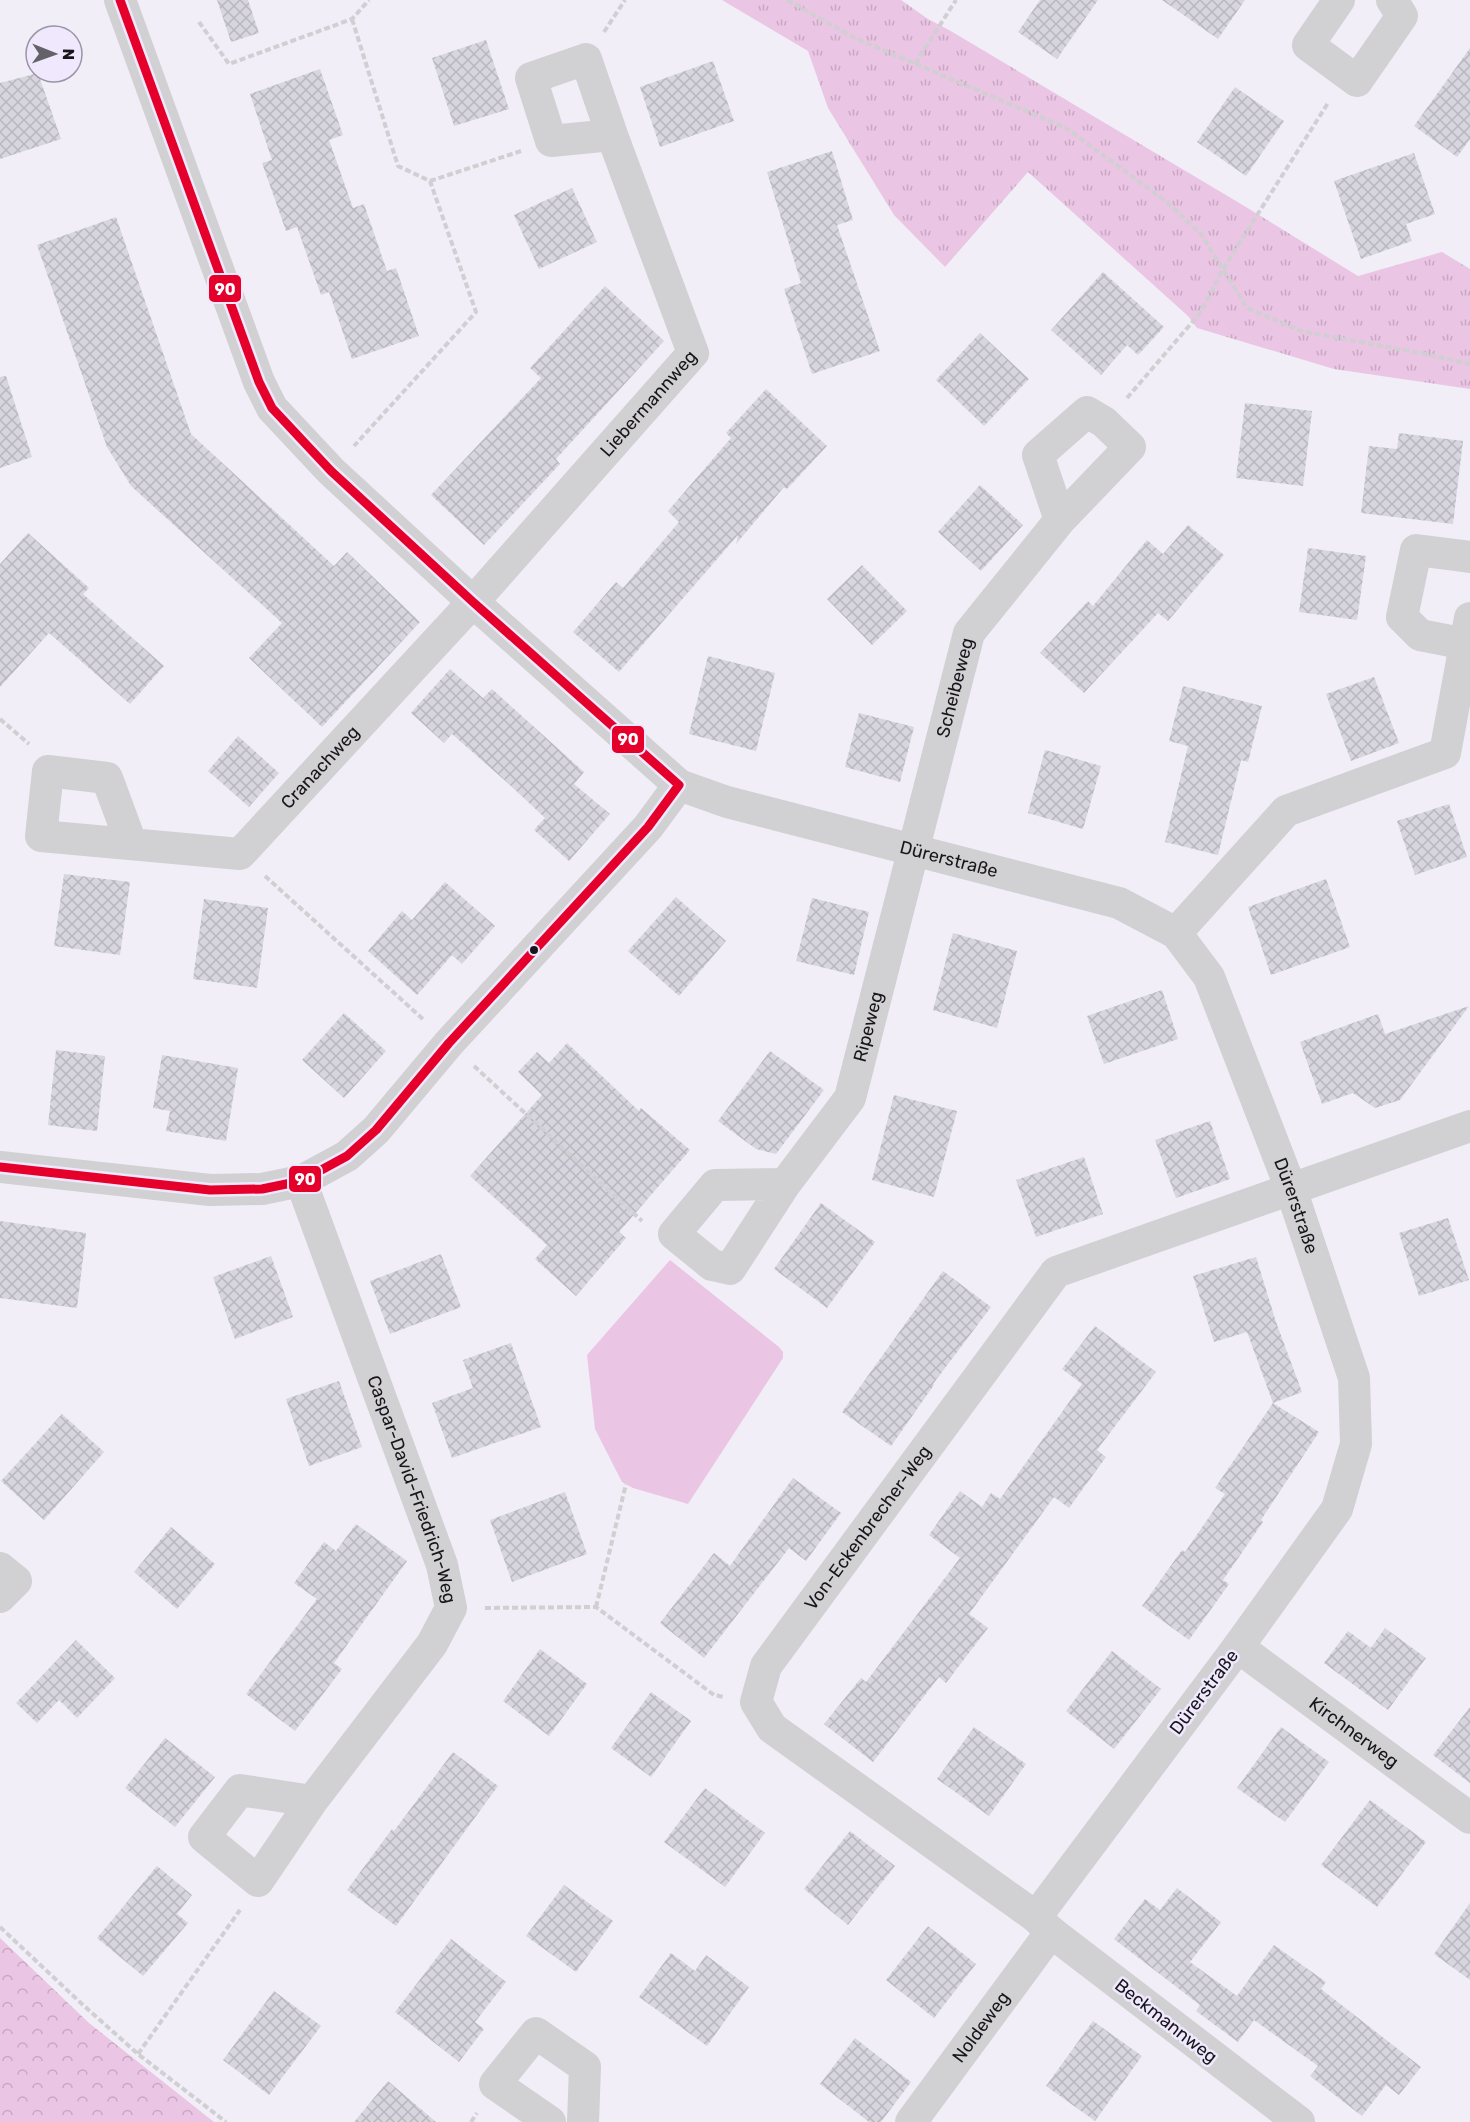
<svg xmlns="http://www.w3.org/2000/svg" width="1470" height="2122" font-family="Rubik,sans-serif">
<style>
.grass{fill:url(#grass-tufts)}
.forest{fill:url(#forest-crowns)}
.park{fill:#ebc5e4}
.building{fill:url(#building-cross-hatch)}
.lines{fill:none;stroke-linecap:round;stroke-linejoin:round}
.path{stroke:#d0cfd2;stroke-width:4;stroke-dasharray:6 3;stroke-linecap:butt}
.street{stroke:#d1d0d2;stroke-width:32}
.bus-1-casing{stroke:#f0e9fd;stroke-width:14}
.bus-1{stroke:#e4002b;stroke-width:9}
.bus-dot{fill:#18151c;stroke:#f0e9fd;stroke-width:2}
.labels{text-anchor:middle;stroke-width:5;stroke-linejoin:round;paint-order:stroke}
.street-label{font-size:18px;fill:#18151c;stroke:#f0e9fd}
.line-badge{stroke:#f0e9fd;stroke-width:2}
.badge-label{font-size:16px;text-anchor:middle;font-weight:bold;fill:#fff}
</style>
<defs>
<pattern id="grass-tufts" width="24" height="20" patternUnits="userSpaceOnUse" patternTransform="scale(1.5)"><rect width="24" height="20" fill="#ebc5e4"/><path d="M3 7l-1-3M5 7V3M7 7l1-3M15 17l-1-3M17 17v-4M19 17l1-3" fill="none" stroke="#c9a8c3"/></pattern>
<pattern id="forest-crowns" width="20" height="18" patternUnits="userSpaceOnUse" patternTransform="scale(1.5)"><rect width="20" height="18" fill="#ebc5e4"/><path d="M2 6a3 3 0 1 1 6 0M12 15a3 3 0 1 1 6 0" fill="none" stroke="#c9a8c3"/></pattern>
<pattern id="building-cross-hatch" width="8" height="8" patternUnits="userSpaceOnUse" patternTransform="scale(1.5)"><rect width="8" height="8" fill="#d7d6df"/><path d="M0 0l8 8M0 8l8-8" fill="none" stroke="#b8b7bf"/></pattern>
</defs>
<rect width="100%" height="100%" fill="#f1eef8"/>
<polygon class="grass" points="722,0 901,0 928,19 949,30 1246,207 1358,276 1442,252 1470,269 1470,389 1334,369 1197,328 1188,316 1028,172 945,267 894,215 828,108 808,51"/>
<polygon class="forest" points="0,1938 89,2023 214,2122 0,2122"/>
<polygon class="park" points="670,1260 779,1347 783,1352 783,1358 688,1504 633,1488 622,1482 595,1429 587,1355"/>
<g class="building">
<polygon points="217,0 248,0 259,33 231,42"/>
<polygon points="1040,0 1098,0 1057,59 1018,32"/>
<polygon points="1162,0 1245,0 1218,39"/>
<polygon points="486,40 509,109 454,126 432,58"/>
<polygon points="1470,48 1470,139 1457,157 1414,126"/>
<polygon points="713,61 734,121 660,147 640,87"/>
<polygon points="320,69 343,135 329,140 353,208 364,204 387,271 396,268 419,336 352,359 329,292 321,295 297,227 286,231 262,163 272,160 250,94"/>
<polygon points="38,73 61,139 0,159 0,83"/>
<polygon points="1235,87 1284,121 1246,176 1197,142"/>
<polygon points="832,151 853,220 837,225 880,351 812,374 784,289 801,283 767,172"/>
<polygon points="1414,153 1435,214 1406,224 1412,241 1361,259 1334,181"/>
<polygon points="572,188 597,242 539,269 514,215"/>
<polygon points="116,217 191,434 334,566 347,552 420,622 322,727 249,658 282,623 131,486 107,447 37,245"/>
<polygon points="1103,272 1164,327 1138,355 1127,345 1101,375 1051,330"/>
<polygon points="605,286 664,341 556,459 560,464 484,545 431,495 541,378 530,368"/>
<polygon points="980,333 1029,379 984,426 936,380"/>
<polygon points="6,376 32,457 0,468 0,377"/>
<polygon points="766,389 827,446 787,489 784,487 736,544 738,535 619,672 573,632 616,582 623,588 679,522 668,511 731,438 726,433"/>
<polygon points="1245,403 1312,411 1303,486 1236,478"/>
<polygon points="1399,433 1463,441 1453,524 1361,513 1369,446 1397,449"/>
<polygon points="980,485 1023,525 981,571 938,532"/>
<polygon points="1188,525 1224,555 1168,621 1158,613 1084,693 1040,653 1088,601 1093,606 1147,540 1163,554"/>
<polygon points="28,533 89,588 83,594 164,666 130,704 49,633 0,687 0,564"/>
<polygon points="1308,548 1366,556 1357,620 1299,612"/>
<polygon points="862,565 907,611 872,645 827,599"/>
<polygon points="708,656 775,673 756,751 689,734"/>
<polygon points="450,669 483,698 492,689 584,772 574,784 610,814 569,861 534,830 545,818 511,786 452,734 444,743 411,713"/>
<polygon points="1374,677 1399,743 1351,761 1326,694"/>
<polygon points="1183,686 1262,706 1248,762 1241,760 1218,855 1165,842 1188,746 1169,741"/>
<polygon points="859,713 914,727 900,782 845,767"/>
<polygon points="238,736 279,773 249,807 208,771"/>
<polygon points="1045,750 1101,766 1083,829 1028,813"/>
<polygon points="1449,804 1467,857 1415,875 1397,821"/>
<polygon points="64,874 130,882 120,955 54,946"/>
<polygon points="1326,879 1350,947 1271,975 1248,907"/>
<polygon points="445,882 495,926 462,964 452,955 417,995 368,951 402,911 412,920"/>
<polygon points="676,897 726,941 679,996 628,951"/>
<polygon points="812,898 869,912 854,975 796,961"/>
<polygon points="204,899 268,908 257,988 193,979"/>
<polygon points="953,933 1017,951 997,1028 933,1010"/>
<polygon points="1162,990 1178,1039 1104,1064 1087,1016"/>
<polygon points="1469,1006 1400,1100 1375,1108 1353,1093 1322,1104 1300,1042 1378,1014 1385,1034"/>
<polygon points="344,1013 386,1051 344,1098 302,1060"/>
<polygon points="567,1043 639,1111 641,1108 690,1150 619,1232 626,1238 576,1296 535,1259 547,1245 470,1176 542,1095 518,1072 537,1052 549,1063"/>
<polygon points="56,1050 105,1056 97,1131 48,1125"/>
<polygon points="770,1051 824,1090 776,1154 756,1149 718,1121"/>
<polygon points="162,1055 238,1068 226,1141 166,1131 170,1111 153,1108"/>
<polygon points="894,1095 957,1111 934,1197 872,1180"/>
<polygon points="1210,1121 1230,1179 1176,1198 1155,1140"/>
<polygon points="1084,1157 1103,1214 1036,1237 1016,1180"/>
<polygon points="821,1203 875,1242 827,1308 774,1269"/>
<polygon points="1448,1218 1469,1280 1419,1296 1399,1233"/>
<polygon points="0,1221 86,1233 77,1308 0,1298"/>
<polygon points="441,1254 461,1307 390,1334 370,1281"/>
<polygon points="271,1256 293,1317 235,1339 213,1277"/>
<polygon points="1256,1257 1276,1322 1302,1392 1273,1403 1247,1332 1214,1342 1193,1276"/>
<polygon points="943,1271 991,1307 933,1384 934,1385 891,1446 842,1412"/>
<polygon points="1095,1326 1156,1372 1097,1450 1106,1457 1069,1508 1054,1497 969,1614 988,1628 946,1683 939,1677 873,1762 824,1724 861,1678 866,1682 960,1558 929,1535 960,1491 982,1507 991,1493 1000,1499 1082,1384 1062,1369"/>
<polygon points="511,1343 541,1427 452,1458 432,1403 473,1388 463,1360"/>
<polygon points="339,1381 362,1447 309,1466 286,1399"/>
<polygon points="1273,1403 1319,1432 1261,1520 1263,1522 1223,1580 1229,1584 1189,1640 1142,1606 1182,1550 1185,1552 1225,1494 1215,1488"/>
<polygon points="62,1414 104,1452 44,1520 1,1481"/>
<polygon points="793,1478 841,1513 806,1561 789,1548 704,1658 660,1623 714,1553 730,1566"/>
<polygon points="565,1492 587,1554 512,1582 490,1520"/>
<polygon points="356,1524 407,1561 334,1663 342,1669 295,1731 246,1694 317,1599 294,1583 324,1542 336,1551"/>
<polygon points="171,1527 215,1564 177,1609 134,1572"/>
<polygon points="1385,1628 1426,1658 1388,1710 1324,1663 1348,1631 1371,1648"/>
<polygon points="76,1640 115,1678 77,1718 59,1700 37,1723 16,1703"/>
<polygon points="540,1649 587,1684 549,1736 503,1701"/>
<polygon points="1112,1651 1161,1689 1114,1749 1066,1711"/>
<polygon points="651,1692 691,1721 651,1777 611,1748"/>
<polygon points="1470,1707 1470,1783 1433,1755"/>
<polygon points="974,1727 1026,1764 989,1816 937,1779"/>
<polygon points="1281,1727 1329,1762 1285,1822 1237,1788"/>
<polygon points="165,1738 215,1777 175,1827 125,1788"/>
<polygon points="453,1752 498,1786 396,1926 347,1890 392,1829 394,1831"/>
<polygon points="705,1788 765,1833 725,1887 664,1842"/>
<polygon points="1370,1800 1426,1842 1377,1907 1321,1865"/>
<polygon points="850,1831 895,1866 848,1925 804,1889"/>
<polygon points="157,1866 192,1895 177,1914 188,1923 143,1976 97,1938"/>
<polygon points="564,1885 613,1921 576,1972 526,1936"/>
<polygon points="1177,1888 1221,1922 1190,1962 1237,1996 1274,1945 1326,1982 1321,1989 1421,2067 1399,2095 1386,2085 1362,2116 1310,2076 1318,2066 1254,2020 1238,2042 1196,2011 1200,2005 1114,1939 1145,1899 1160,1910"/>
<polygon points="1470,1903 1470,1980 1434,1954"/>
<polygon points="928,1926 976,1964 934,2018 886,1980"/>
<polygon points="451,1939 506,1982 475,2022 484,2029 459,2062 395,2012"/>
<polygon points="671,1953 695,1971 706,1955 749,1987 707,2046 639,1997"/>
<polygon points="274,1991 321,2026 269,2095 223,2060"/>
<polygon points="1093,2021 1142,2056 1095,2121 1046,2086"/>
<polygon points="855,2038 911,2082 881,2122 869,2122 820,2084"/>
<polygon points="388,2081 436,2122 354,2122"/>
</g>
<g class="lines">
<g class="path">
<polyline points="787,0 855,38 1066,128 1167,202 1201,234 1247,308 1301,331 1430,355 1470,364"/>
<polyline points="352,19 398,166 430,181 476,312 354,446"/>
<polyline points="199,22 229,64 352,19 369,0"/>
<polyline points="604,32 625,0"/>
<polyline points="915,64 956,0"/>
<polyline points="430,181 521,151"/>
<polyline points="1127,398 1201,312 1223,269 1328,103"/>
<polyline points="0,719 29,744"/>
<polyline points="265,876 424,1020"/>
<polyline points="474,1066 642,1221"/>
<polyline points="596,1607 626,1484"/>
<polyline points="485,1608 596,1607 714,1695 724,1697"/>
<polyline points="0,1927 83,2005 138,2054 226,2122"/>
<polyline points="138,2054 240,1910"/>
<polyline points="471,2122 477,2113"/>
</g>
<g class="street">
<polyline points="1339,0 1308,45 1357,81 1402,16 1392,0"/>
<polyline points="1466,644 1420,635 1402,617 1416,550 1470,557"/>
<path id="s1" d="M679 785 727 802 1119 903 1176 933 1209 977 1291 1189 1354 1378 1356 1444 1337 1509 1238 1647 1036 1917"/>
<path id="s2" d="M131 843 107 778 48 771 41 836 240 854 473 602 693 353 612 135 586 59 531 78 551 141 612 135"/>
<polyline points="1176,933 1286,811 1445,753 1470,618"/>
<polyline points="0,1167 210,1190 262,1189 301,1181 347,1156 376,1130 449,1043 648,827 679,785 473,602 331,471 272,408 259,382 120,0"/>
<path id="s3" d="M301 1181 442 1565 451 1608 432 1644 312 1801 258 1881 204 1837 240 1790 312 1801"/>
<path id="s4" d="M785 1184 715 1185 674 1234 712 1265 730 1269 785 1184 850 1098 969 633 1060 520 1130 447 1104 422 1087 412 1038 455 1060 520"/>
<polyline points="0,1568 16,1581 0,1597"/>
<path id="s5" d="M1238 1647 1470 1818"/>
<polyline points="550,2122 495,2084 536,2033 585,2067 583,2122"/>
<path id="s6" d="M911 2122 1051 1932"/>
<path id="s7" d="M1299 2122 1051 1932 1036 1917 772 1728 756 1702 766 1666 1056 1272 1470 1126"/>
</g>
<defs>
<polyline id="bus-1" points="0,1167 210,1190 262,1189 301,1181 347,1156 376,1130 449,1043 648,827 679,785 473,602 331,471 272,408 259,382 120,0"/>
</defs>
<use href="#bus-1" class="bus-1-casing"/>
<use href="#bus-1" class="bus-1"/>
</g>
<circle class="bus-dot" cx="534" cy="950" r="5"/>
<g class="labels">
<g class="street-label">
<text dy="6" stroke="none"><textPath href="#s2" startOffset="1002">Liebermannweg</textPath></text>
<text dy="6" stroke="none"><textPath href="#s4" startOffset="834">Scheibeweg</textPath></text>
<text dy="6" stroke="none"><textPath href="#s2" startOffset="512">Cranachweg</textPath></text>
<text dy="6" stroke="none"><textPath href="#s1" startOffset="280">Dürerstraße</textPath></text>
<text dy="6" stroke="none"><textPath href="#s4" startOffset="484">Ripeweg</textPath></text>
<text dy="6" stroke="none"><textPath href="#s1" startOffset="820">Dürerstraße</textPath></text>
<text dy="6" stroke="none"><textPath href="#s3" startOffset="328">Caspar-David-Friedrich-Weg</textPath></text>
<text dy="6" stroke="none"><textPath href="#s7" startOffset="898">Von-Eckenbrecher-Weg</textPath></text>
<text transform="translate(1204 1692) rotate(-53)" y="6">Dürerstraße</text>
<text dy="6" stroke="none"><textPath href="#s5" startOffset="144">Kirchnerweg</textPath></text>
<text transform="translate(1166 2021) rotate(38)" y="6">Beckmannweg</text>
<text dy="6" stroke="none"><textPath href="#s6" startOffset="118">Noldeweg</textPath></text>
</g>
</g>
<g class="line-badge">
<rect x="208" y="274" width="34" height="29" rx="6" fill="#e4002b"/>
<rect x="611" y="725" width="34" height="29" rx="6" fill="#e4002b"/>
<rect x="288" y="1165" width="34" height="28" rx="6" fill="#e4002b"/>
</g>
<g class="badge-label">
<text x="225" y="295">90</text>
<text x="628" y="745">90</text>
<text x="305" y="1185">90</text>
</g>
<g transform="translate(54 54) rotate(91)"><circle r="28" fill="#f0e9fd" stroke="#9a94a3" stroke-width="1.5"/>
<path d="M0-4.5L10 22L0 15L-10 22Z" fill="#646169"/>
<text y="-9" font-size="16" font-weight="bold" text-anchor="middle" fill="#18151c">N</text>
</g>
</svg>
